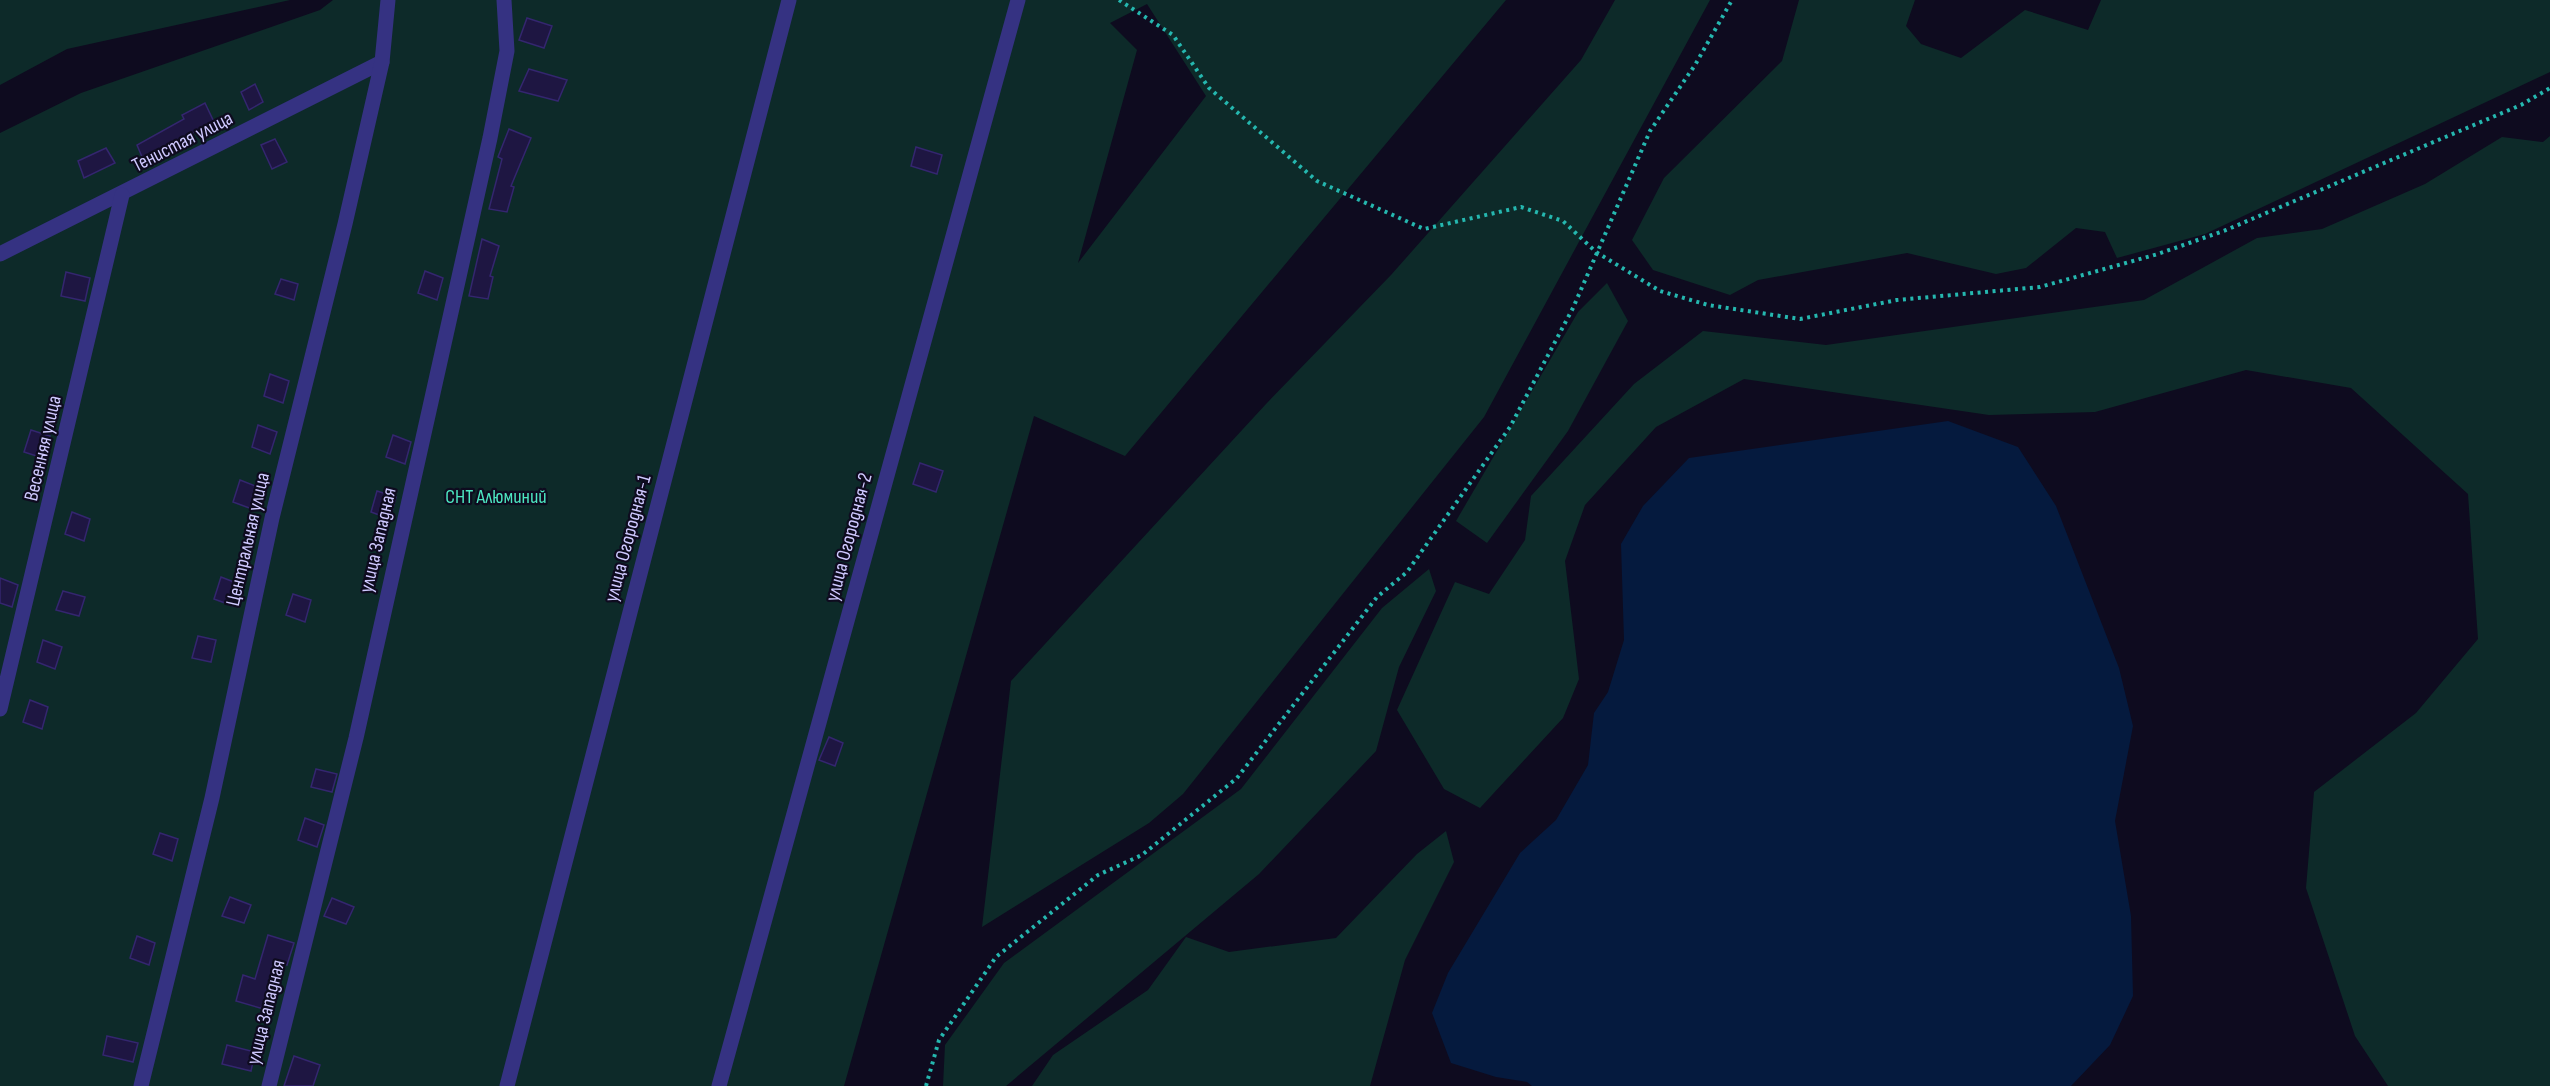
<svg xmlns="http://www.w3.org/2000/svg" width="2550" height="1086" font-family="'Sofia Sans Condensed',sans-serif">
<style>
.green{fill:#0d2a29;fill-rule:evenodd}
.water{fill:#051a3e}
.building{fill:#1e1642;stroke:#34266f;stroke-width:1.5}
.lines{fill:none;stroke-linecap:round;stroke-linejoin:round}
.path{stroke:#25b7af;stroke-width:4;stroke-dasharray:3 4.5;stroke-linecap:butt}
.street{stroke:#353282;stroke-width:15}
.labels{text-anchor:middle;stroke-width:4.5;stroke-linejoin:round;paint-order:stroke}
.street-label{font-size:20px;fill:#cfc9ff;stroke:#0e0b1f}
.park-label{font-size:20px;fill:#4de7c1;stroke:#0e0b1f}
</style>
<rect width="100%" height="100%" fill="#0e0b1f"/>
<g class="green">
<polygon points="0,0 290,0 67,49 0,85"/>
<path d="M333 0H1506L1125 456 1034 416 844 1086H0V133L81 93 320 10ZM1147 4 1206 96 1078 263 1137 50 1110 23Z"/>
<polygon points="1615,0 1710,0 1484,417 1183,794 1149,823 982,927 1011,681 1266,404 1391,275 1581,60"/>
<polygon points="1799,0 1915,0 1906,26 1921,44 1961,58 2025,10 2088,30 2101,0 2550,0 2550,72 2205,234 2117,258 2105,232 2076,228 2026,268 1996,274 1907,253 1758,280 1730,295 1653,270 1632,240 1664,178 1782,61"/>
<polygon points="2550,136 2550,1086 2388,1086 2355,1036 2306,888 2314,792 2416,713 2478,639 2468,494 2351,388 2246,370 2095,412 1989,415 1744,379 1656,427 1585,505 1565,561 1579,679 1563,718 1480,808 1444,789 1397,710 1455,582 1489,594 1525,540 1531,496 1634,384 1703,331 1826,345 2144,300 2257,238 2322,229 2425,184 2502,137 2543,142"/>
<polygon points="1607,283 1628,321 1568,431 1487,543 1456,521 1578,312"/>
<polygon points="1429,569 1436,591 1399,667 1376,751 1259,874 1006,1086 943,1086 945,1045 1004,963 1241,789 1382,608"/>
<polygon points="1446,831 1454,862 1405,960 1370,1086 1032,1086 1053,1055 1148,990 1186,937 1229,952 1336,938 1417,854"/>
</g>
<polygon class="water" points="1948,421 2018,447 2056,506 2119,668 2133,726 2115,821 2131,916 2133,996 2110,1045 2071,1086 1532,1086 1527,1082 1496,1077 1451,1063 1432,1013 1448,973 1520,853 1556,820 1588,765 1594,713 1608,692 1624,640 1621,544 1643,506 1689,458"/>
<g class="building">
<polygon points="527,18 552,26 544,48 519,40"/>
<polygon points="529,69 567,80 558,101 519,91"/>
<polygon points="255,84 263,102 249,110 241,92"/>
<polygon points="205,103 214,122 169,145 171,149 145,164 137,145 184,119 182,115"/>
<polygon points="509,129 531,138 511,186 514,187 507,212 489,209 502,159 498,157"/>
<polygon points="275,139 287,162 272,169 261,145"/>
<polygon points="916,147 942,155 937,174 911,166"/>
<polygon points="106,148 115,163 84,178 78,161"/>
<polygon points="482,239 499,246 490,276 493,277 488,299 469,296"/>
<polygon points="425,271 443,278 437,300 418,293"/>
<polygon points="66,272 90,278 85,301 61,296"/>
<polygon points="281,279 298,284 294,300 275,294"/>
<polygon points="270,374 289,381 283,403 264,396"/>
<polygon points="258,425 277,432 270,454 252,447"/>
<polygon points="31,430 50,436 43,458 24,452"/>
<polygon points="393,435 411,442 405,464 386,457"/>
<polygon points="920,463 943,471 936,492 913,484"/>
<polygon points="240,480 258,487 252,509 233,502"/>
<polygon points="377,491 396,497 390,519 371,512"/>
<polygon points="72,512 90,519 84,541 65,534"/>
<polygon points="221,577 239,584 233,606 214,599"/>
<polygon points="0,578 18,585 12,607 0,603"/>
<polygon points="63,591 85,597 79,616 56,610"/>
<polygon points="293,594 311,600 305,622 286,615"/>
<polygon points="198,636 216,640 211,662 192,658"/>
<polygon points="43,640 62,647 55,669 37,662"/>
<polygon points="30,700 48,707 42,729 23,722"/>
<polygon points="829,737 843,743 835,766 819,760"/>
<polygon points="316,769 337,774 332,792 311,787"/>
<polygon points="305,818 324,825 317,847 298,840"/>
<polygon points="160,833 178,839 172,861 153,854"/>
<polygon points="230,897 251,905 244,923 222,916"/>
<polygon points="332,898 354,907 346,924 324,916"/>
<polygon points="268,935 294,943 287,965 280,962 267,1010 236,1001 243,975 255,979"/>
<polygon points="137,936 155,943 149,965 130,958"/>
<polygon points="107,1036 138,1043 133,1062 103,1055"/>
<polygon points="227,1045 255,1052 251,1071 222,1064"/>
<polygon points="294,1056 320,1065 313,1086 284,1086"/>
</g>
<g class="lines">
<g class="path">
<polyline points="1119,0 1173,35 1209,88 1317,181 1424,229 1521,207 1563,221 1596,252 1660,291 1708,305 1800,319 1897,300 2040,287 2158,254 2226,230 2521,105 2550,88"/>
<polyline points="926,1086 939,1040 996,957 1098,875 1142,855 1237,778 1377,597 1407,572 1510,427 1573,308 1650,131 1695,65 1732,0"/>
</g>
<g class="street">
<polyline points="0,254 382,62"/>
<polyline points="0,709 122,195"/>
<polyline points="141,1086 212,798 272,518 345,224 382,62 388,0"/>
<polyline points="269,1086 356,738 490,138 507,51 504,0"/>
<polyline points="507,1086 789,0"/>
<polyline points="719,1086 1018,0"/>
</g>
</g>
<g class="labels">
<g class="street-label">
<text transform="translate(182 141) rotate(-27)" y="7">Тенистая улица</text>
<text transform="translate(42 448) rotate(-77)" y="7">Весенняя улица</text>
<text transform="translate(848 537) rotate(-75)" y="7">улица Огородная-2</text>
<text transform="translate(627 538) rotate(-75)" y="7">улица Огородная-1</text>
<text transform="translate(247 539) rotate(-77)" y="7">Центральная улица</text>
<text transform="translate(377 540) rotate(-77)" y="7">улица Западная</text>
<text transform="translate(265 1012) rotate(-76)" y="7">улица Западная</text>
</g>
<g class="park-label">
<text x="496" y="503">СНТ Алюминий</text>
</g>
</g>
</svg>
